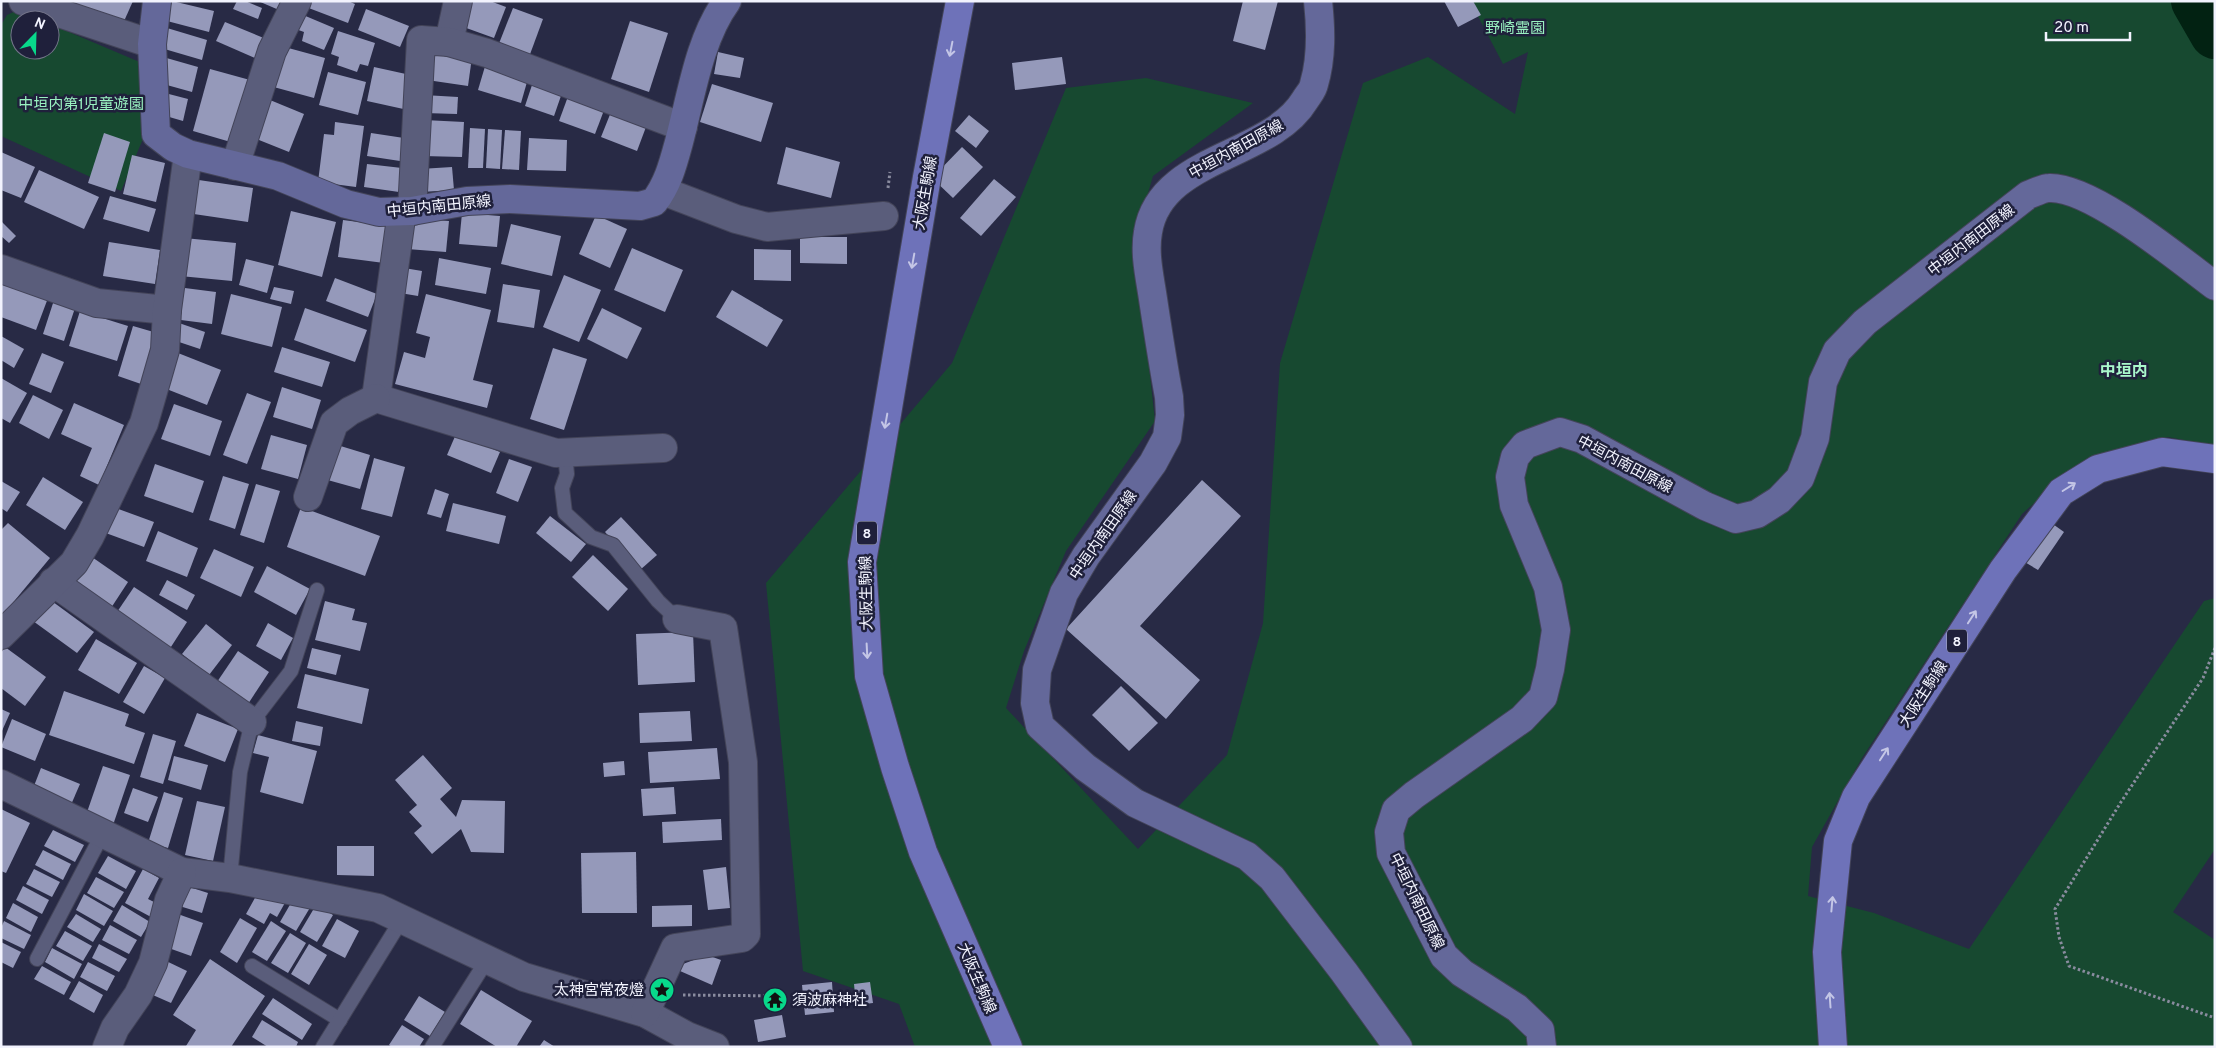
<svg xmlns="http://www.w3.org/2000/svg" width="2216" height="1048" font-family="Overpass,'Noto Sans JP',sans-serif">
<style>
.green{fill:#174930}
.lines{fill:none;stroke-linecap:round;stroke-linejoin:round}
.river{stroke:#022212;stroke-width:50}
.building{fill:#9599ba}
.service-casing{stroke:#434459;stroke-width:16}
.minor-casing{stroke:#434459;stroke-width:30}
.secondary-casing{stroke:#434459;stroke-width:30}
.primary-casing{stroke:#434459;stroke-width:30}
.path{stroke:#8a8c9f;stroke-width:3;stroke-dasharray:2.5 2.5;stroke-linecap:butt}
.service{stroke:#5a5d7b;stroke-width:14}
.minor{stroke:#5a5d7b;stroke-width:28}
.secondary{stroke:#64689a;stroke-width:28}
.primary{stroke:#6e72b9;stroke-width:28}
.oneway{stroke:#c4c6e6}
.labels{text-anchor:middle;stroke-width:5;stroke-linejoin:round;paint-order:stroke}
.shield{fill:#1f203b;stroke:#b3b4c4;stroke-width:1}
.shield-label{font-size:14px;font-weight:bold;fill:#f2f3fe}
.park-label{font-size:15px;fill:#99f1c0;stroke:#1f203b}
.street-label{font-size:15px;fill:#f2f3fe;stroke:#1f203b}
.poi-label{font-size:15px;fill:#f2f3fe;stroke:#1f203b;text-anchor:end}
.neighbourhood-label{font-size:16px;font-weight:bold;fill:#a9f8cb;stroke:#1f203b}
</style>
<rect width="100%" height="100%" fill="#282a45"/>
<g class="green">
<polygon points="1470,1 2215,1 2215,446 2168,437 2073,468 2022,514 1862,758 1812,847 1808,896 1874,913 1969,949 2204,601 2215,598 2215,849 2173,912 2215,940 2215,1047 915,1047 899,1004 803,971 766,583 952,363 1066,88 1146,78 1253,103 1153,176 1135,238 1155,421 1066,551 1024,651 1006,708 1138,849 1227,755 1263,623 1280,363 1363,83 1428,57 1515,114 1528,52 1503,64"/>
<polygon points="18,10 42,20 20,20 20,50 50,50 50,24 142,63 148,127 121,191 1,136 1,25 7,15"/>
</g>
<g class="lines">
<polyline class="river" points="2196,1 2215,34"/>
</g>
<g class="building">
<polygon points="66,1 133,1 121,28"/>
<polygon points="172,1 214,11 209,32 167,21"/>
<polygon points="237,1 245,1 262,8 258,19 233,9"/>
<polygon points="258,1 290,1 286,13"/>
<polygon points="308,1 348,1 355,4 348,23 306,7"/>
<polygon points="467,1 490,1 506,7 494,38 458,25"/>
<polygon points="1243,1 1278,1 1265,50 1233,41"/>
<polygon points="1444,1 1473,1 1481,15 1458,27"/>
<polygon points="513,8 543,19 529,57 498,46"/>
<polygon points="366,9 409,26 400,47 358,30"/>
<polygon points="296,12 334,28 324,50 302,41 304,32 290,27"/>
<polygon points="630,21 668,33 649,92 611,79"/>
<polygon points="225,22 266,39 257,59 216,41"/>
<polygon points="167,28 207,40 202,60 161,48"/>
<polygon points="338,31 375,43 368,66 360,64 357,72 337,65 339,57 331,54"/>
<polygon points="281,46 325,58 314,98 270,86"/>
<polygon points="431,51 472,57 468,86 427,80"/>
<polygon points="718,52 744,58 740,78 714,74"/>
<polygon points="163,57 198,67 192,92 156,82"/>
<polygon points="1062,57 1066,84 1015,90 1012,63"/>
<polygon points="486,63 529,75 521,103 478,90"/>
<polygon points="374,67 415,76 408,110 367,101"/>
<polygon points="210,69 250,80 234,143 193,131"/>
<polygon points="328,72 366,82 358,115 319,105"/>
<polygon points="534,79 563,90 554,116 525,106"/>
<polygon points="712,84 773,103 761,142 700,122"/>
<polygon points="570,91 606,105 595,134 559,121"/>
<polygon points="165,93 188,99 183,121 159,114"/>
<polygon points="424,95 458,97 457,114 424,113"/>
<polygon points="270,100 304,114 289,152 254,138"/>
<polygon points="611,112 646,127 637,151 601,137"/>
<polygon points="969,115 989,131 976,148 955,131"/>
<polygon points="424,120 464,122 462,157 423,156"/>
<polygon points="335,122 364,126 356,187 318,182 324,134 334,135"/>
<polygon points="470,128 485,129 483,168 468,168"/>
<polygon points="488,129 502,130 500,169 486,168"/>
<polygon points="505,130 521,131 519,170 502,169"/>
<polygon points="104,133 130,142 115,192 88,183"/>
<polygon points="371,133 404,138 400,161 367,156"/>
<polygon points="529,138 567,140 566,171 527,170"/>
<polygon points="786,147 840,162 831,198 777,184"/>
<polygon points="962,147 983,167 953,198 932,178"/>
<polygon points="1,152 35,167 21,198 1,190"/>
<polygon points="132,155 165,163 156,202 123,194"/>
<polygon points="367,164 402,168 399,192 364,187"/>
<polygon points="452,167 454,190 421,192 420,169"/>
<polygon points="39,170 99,197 84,229 24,202"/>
<polygon points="192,179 253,188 248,222 187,213"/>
<polygon points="994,179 1016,197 981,236 960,218"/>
<polygon points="110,196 156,209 149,232 103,219"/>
<polygon points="291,211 336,222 322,277 278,265"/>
<polygon points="462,213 500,216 497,247 459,244"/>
<polygon points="596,215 627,229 610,268 579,254"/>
<polygon points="409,218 449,221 446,252 407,249"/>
<polygon points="343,220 389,226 384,263 338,257"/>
<polygon points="1,221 16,236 9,243 1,236"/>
<polygon points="511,224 561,236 552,276 501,264"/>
<polygon points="800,237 847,237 847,264 800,263"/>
<polygon points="184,238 236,243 232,281 180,276"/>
<polygon points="109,242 160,250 155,284 103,276"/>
<polygon points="632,248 683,270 665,312 614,290"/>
<polygon points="754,249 791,250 791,281 754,280"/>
<polygon points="439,258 491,268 486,294 435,285"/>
<polygon points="246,259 274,266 267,293 239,285"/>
<polygon points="404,268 422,271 418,296 400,293"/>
<polygon points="564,275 601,290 579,342 543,327"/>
<polygon points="335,278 377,294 368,317 326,301"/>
<polygon points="2,282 48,298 36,330 1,317"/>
<polygon points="503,284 540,290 534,328 497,322"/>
<polygon points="177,287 216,292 212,324 173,319"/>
<polygon points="274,287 294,291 291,304 270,299"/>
<polygon points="732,290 783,320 767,347 716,317"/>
<polygon points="231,294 282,307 272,347 221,334"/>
<polygon points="426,294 491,310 473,380 493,385 487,408 395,384 404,352 425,358 430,337 416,333"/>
<polygon points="55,297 76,305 64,341 43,334"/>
<polygon points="305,308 367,330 355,362 294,340"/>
<polygon points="602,308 642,328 627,359 587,339"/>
<polygon points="80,311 128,326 117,361 69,346"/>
<polygon points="179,323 205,332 200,349 173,340"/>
<polygon points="133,326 157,333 141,384 118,376"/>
<polygon points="1,336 24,349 14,368 1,360"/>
<polygon points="282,347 330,362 322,387 274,372"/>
<polygon points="553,348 587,359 564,430 530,419"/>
<polygon points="42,353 64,362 51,393 29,384"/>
<polygon points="178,353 221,370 207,405 164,388"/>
<polygon points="1,378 27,393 10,423 1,418"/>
<polygon points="282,387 321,400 312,429 273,417"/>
<polygon points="247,393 271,402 247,464 223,455"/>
<polygon points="33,395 63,410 49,439 19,423"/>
<polygon points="74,403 124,425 99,485 80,476 92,448 61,434"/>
<polygon points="174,404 222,421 210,456 161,439"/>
<polygon points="456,434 500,452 491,473 447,455"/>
<polygon points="271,435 307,445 298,479 261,469"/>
<polygon points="334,444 370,455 360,489 324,479"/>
<polygon points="374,458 405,467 392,517 361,509"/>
<polygon points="509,459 532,467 518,502 496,493"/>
<polygon points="155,464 204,481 193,513 144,496"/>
<polygon points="223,476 249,484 235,529 209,520"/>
<polygon points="43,477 83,502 65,530 26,505"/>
<polygon points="1202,480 1241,516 1140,626 1200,680 1166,719 1066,629"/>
<polygon points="1,481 20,492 7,512 1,508"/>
<polygon points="256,484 280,491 264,543 240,535"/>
<polygon points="435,489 449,494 441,518 427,514"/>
<polygon points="453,503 506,516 499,544 446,531"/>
<polygon points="113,507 154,522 144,547 103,532"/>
<polygon points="301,507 380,536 365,576 287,547"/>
<polygon points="550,516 586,544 571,562 536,533"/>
<polygon points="621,517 657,555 640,570 605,532"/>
<polygon points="2050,522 2064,532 2038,570 2023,561"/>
<polygon points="8,523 50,558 1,617 1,530"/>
<polygon points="158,531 198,548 187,577 146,561"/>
<polygon points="214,549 254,567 241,597 200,578"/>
<polygon points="89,555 128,582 111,608 71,581"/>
<polygon points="593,555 628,589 608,611 572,577"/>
<polygon points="267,566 310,589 296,615 254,592"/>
<polygon points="167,580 195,595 187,610 159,595"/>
<polygon points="134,587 187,622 169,650 115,615"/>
<polygon points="49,599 94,632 77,653 33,621"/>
<polygon points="325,601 355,609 352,620 367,623 360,651 315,640"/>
<polygon points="268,623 293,638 281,660 256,646"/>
<polygon points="206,624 232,645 209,675 182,654"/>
<polygon points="693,632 695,682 638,685 636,634"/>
<polygon points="96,639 137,663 119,694 78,670"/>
<polygon points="5,647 46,677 25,706 1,688 1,653"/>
<polygon points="312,648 341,655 336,675 307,668"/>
<polygon points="238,651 269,672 248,704 217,682"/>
<polygon points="144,666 165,678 144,714 123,702"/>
<polygon points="305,674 369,689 362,724 297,708"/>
<polygon points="1121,686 1158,723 1129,751 1092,715"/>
<polygon points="64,691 129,714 125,726 145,733 134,764 49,735"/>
<polygon points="1,709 10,713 1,733"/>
<polygon points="690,711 692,741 640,743 639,713"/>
<polygon points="197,713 238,729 225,762 184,746"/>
<polygon points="12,719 46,734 35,761 1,747"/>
<polygon points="296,721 323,727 320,746 292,741"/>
<polygon points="153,734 176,741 163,784 140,777"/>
<polygon points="258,735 317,751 303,804 260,792 269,757 253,753"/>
<polygon points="717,748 720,779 650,783 648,752"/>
<polygon points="423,755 452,788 440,799 456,817 462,800 505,801 504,853 471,852 461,829 432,854 414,833 422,826 409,812 417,805 395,780"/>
<polygon points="174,756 208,765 201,790 168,780"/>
<polygon points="624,761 625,775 604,777 603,763"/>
<polygon points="103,766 130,775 112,828 85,818"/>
<polygon points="41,768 80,784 70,807 32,791"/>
<polygon points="674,787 676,814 643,816 641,789"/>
<polygon points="133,788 158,797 148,822 124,813"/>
<polygon points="164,792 183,798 168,848 148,843"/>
<polygon points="197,801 225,807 213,861 185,855"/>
<polygon points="1,809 30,823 6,873 1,871"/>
<polygon points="721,819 722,840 663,843 662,822"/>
<polygon points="53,830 84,845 75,862 44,846"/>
<polygon points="337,846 374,846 374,876 337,875"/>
<polygon points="43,850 71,864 63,880 35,865"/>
<polygon points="636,852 637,913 582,913 581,853"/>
<polygon points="108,856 136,871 126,889 98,873"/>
<polygon points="726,867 730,908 708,910 703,870"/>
<polygon points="34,869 60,882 52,897 26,884"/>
<polygon points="143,869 159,878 148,899 158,904 151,917 125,903"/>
<polygon points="96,877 124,892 114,908 87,893"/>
<polygon points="180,884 208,893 202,913 173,904"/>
<polygon points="23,886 49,900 42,914 16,900"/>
<polygon points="261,887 286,901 277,917 270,913 264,924 246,914"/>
<polygon points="84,894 113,911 104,926 76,910"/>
<polygon points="295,896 311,906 296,931 280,922"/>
<polygon points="13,903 38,917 31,932 6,918"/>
<polygon points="122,905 150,922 141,937 113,921"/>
<polygon points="316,905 333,915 317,942 300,932"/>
<polygon points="692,905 692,926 652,927 652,906"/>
<polygon points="175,913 203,923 191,956 163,946"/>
<polygon points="76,914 101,929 93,942 67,927"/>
<polygon points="240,918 257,928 237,963 220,952"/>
<polygon points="337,919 359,931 345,958 322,946"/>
<polygon points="4,921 31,935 24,949 1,938 1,928"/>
<polygon points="271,921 286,931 267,961 252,952"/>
<polygon points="110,925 137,940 129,954 102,940"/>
<polygon points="65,931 92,946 83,961 56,946"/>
<polygon points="290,933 306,943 288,973 271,963"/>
<polygon points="1,942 21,952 13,968 1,962"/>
<polygon points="99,944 127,959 119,972 92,958"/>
<polygon points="309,944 327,955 309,985 291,974"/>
<polygon points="52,948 82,964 74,979 45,962"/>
<polygon points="707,955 721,960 712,985 680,971 683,964"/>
<polygon points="162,959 187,971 171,1003 146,992"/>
<polygon points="210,959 265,996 231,1047 187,1047 186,1046 196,1030 173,1015"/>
<polygon points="88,962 115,976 107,991 80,977"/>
<polygon points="42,966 71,982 64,995 34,979"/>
<polygon points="79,981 103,995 94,1013 69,999"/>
<polygon points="832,982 834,1012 805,1015 802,985"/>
<polygon points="870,982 873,1003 856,1005 854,984"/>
<polygon points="481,990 532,1021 516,1047 497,1047 460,1024"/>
<polygon points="419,996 445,1012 430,1036 404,1020"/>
<polygon points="273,998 312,1024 302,1040 262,1014"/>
<polygon points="782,1015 786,1037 758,1042 754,1020"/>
<polygon points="262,1020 298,1042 296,1047 268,1047 252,1037"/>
<polygon points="402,1025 424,1039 419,1047 392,1047 389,1045"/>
<polygon points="544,1040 555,1047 539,1047"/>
</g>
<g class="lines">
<defs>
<g id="service">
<polyline points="556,453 566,464 567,474 562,488 565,513 591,537 613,545 658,601 677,619"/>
<polyline points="230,878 240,772 252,722 291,671 317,590"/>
<polyline points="37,959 103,833"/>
<polyline points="252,966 340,1020"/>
<polyline points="323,1047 402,919"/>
<polyline points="432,1047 487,960"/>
</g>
<g id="minor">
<polyline points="23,1 152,44"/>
<polyline points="449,42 458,1"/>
<polyline points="235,166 272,51 297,1"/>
<polyline points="663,191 736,219 767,227 884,216"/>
<polyline points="402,211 376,398 556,453 663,448"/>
<polyline points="412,211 421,40 449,42 487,53 683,127"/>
<polyline points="1,269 97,303 167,310"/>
<polyline points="308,497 334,423 350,411 376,398"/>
<polyline points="53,582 252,722"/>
<polyline points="1,635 74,563 90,536 144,423 165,350 167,310 188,154"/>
<polyline points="1,784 182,872 230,878 378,908 524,977 645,1013 687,1036 715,1047"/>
<polyline points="645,1013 675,948 742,938 746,934 743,762 723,628 677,619"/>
<polyline points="107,1047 115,1028 138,995 153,963 169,900 182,872"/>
</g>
<g id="secondary">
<path d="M157 1 152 44 156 134 173 147 188 154 278 176 346 204 379 212 412 211 467 201 510 199 640 206 654 202C668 184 673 164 679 142 691 97 699 39 727 1"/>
<path d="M1318 1C1321 29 1322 57 1314 84 1313 90 1308 95 1305 100 1270 158 1160 156 1148 232 1144 254 1150 278 1153 299 1158 332 1163 364 1169 397L1170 415 1167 437 1153 463 1086 556 1064 593 1037 670 1035 703 1040 726 1085 767 1135 803 1247 856 1272 878 1344 972 1398 1047"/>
<path d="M1542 1047 1540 1030 1517 1008 1462 973 1444 956 1391 853 1389 832 1396 810 1414 795 1522 719 1543 697 1550 669 1556 630 1548 587 1514 505 1510 477 1515 457 1525 445 1560 432 1582 439 1705 506 1736 519 1757 514 1779 500 1800 478 1815 438 1823 382 1837 351 1865 322 2028 195C2034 193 2043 188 2049 188 2091 186 2180 260 2215 286"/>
</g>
<g id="primary">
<polyline points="960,1 927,177 862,562 869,676 895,767 923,852 1008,1047"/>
<polyline points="1833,1047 1827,952 1838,841 1856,797 2003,570 2061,492 2098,469 2162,452 2215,459"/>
</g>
</defs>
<use href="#service" class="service-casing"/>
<use href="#minor" class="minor-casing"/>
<use href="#secondary" class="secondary-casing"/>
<use href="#primary" class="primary-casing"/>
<g class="path">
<polyline points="888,188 890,172"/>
<polyline points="2215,648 2203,678 2121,802 2055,909 2059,937 2069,966 2215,1018"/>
<polyline points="683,995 788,996"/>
</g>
<use href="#service" class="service"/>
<use href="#minor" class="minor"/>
<use href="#secondary" class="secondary"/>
<use href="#primary" class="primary"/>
</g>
<defs><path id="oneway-shaft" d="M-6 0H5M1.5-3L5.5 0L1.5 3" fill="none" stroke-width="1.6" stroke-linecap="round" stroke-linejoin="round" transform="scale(1.25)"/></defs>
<g class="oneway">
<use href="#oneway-shaft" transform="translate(951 49) rotate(101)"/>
<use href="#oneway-shaft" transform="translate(913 261) rotate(100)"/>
<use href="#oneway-shaft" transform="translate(886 421) rotate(100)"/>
<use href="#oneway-shaft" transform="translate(2069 487) rotate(-32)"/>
<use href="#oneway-shaft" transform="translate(1972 617) rotate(-57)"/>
<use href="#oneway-shaft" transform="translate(867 651) rotate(87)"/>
<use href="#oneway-shaft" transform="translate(1884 754) rotate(-57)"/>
<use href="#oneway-shaft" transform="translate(1832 904) rotate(-85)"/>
<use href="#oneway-shaft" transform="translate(1830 1000) rotate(-94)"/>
</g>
<defs>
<symbol id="sight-disc" viewBox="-11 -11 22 22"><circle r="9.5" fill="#08d98b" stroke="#1f203b"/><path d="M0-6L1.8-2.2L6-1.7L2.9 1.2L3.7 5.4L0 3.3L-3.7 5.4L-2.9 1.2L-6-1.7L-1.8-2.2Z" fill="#111"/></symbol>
<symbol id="temple-disc" viewBox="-11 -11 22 22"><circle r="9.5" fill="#08d98b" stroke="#1f203b"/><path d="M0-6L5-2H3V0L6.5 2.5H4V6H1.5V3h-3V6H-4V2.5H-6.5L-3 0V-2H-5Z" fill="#111"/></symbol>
</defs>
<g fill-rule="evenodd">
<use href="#sight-disc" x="648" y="976" width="28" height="28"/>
<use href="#temple-disc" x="761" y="986" width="28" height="28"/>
</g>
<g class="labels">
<g class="shield">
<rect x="857" y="521.5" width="20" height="23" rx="4"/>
<rect x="1947" y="629.5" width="20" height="23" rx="4"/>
</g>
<g class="shield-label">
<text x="867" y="538">8</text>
<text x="1957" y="646">8</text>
</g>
<g class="park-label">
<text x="1515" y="33">野崎霊園</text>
<text x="81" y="109">中垣内第1児童遊園</text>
</g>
<g class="street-label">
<text transform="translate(1236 149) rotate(-29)" y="5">中垣内南田原線</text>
<text transform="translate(925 193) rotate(-80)" y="5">大阪生駒線</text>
<text transform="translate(439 206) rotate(-6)" y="5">中垣内南田原線</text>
<text transform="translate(1971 240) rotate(-38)" y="5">中垣内南田原線</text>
<text transform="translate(1625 464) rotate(28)" y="5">中垣内南田原線</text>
<text transform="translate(1103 535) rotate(-55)" y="5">中垣内南田原線</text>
<text transform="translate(866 593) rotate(-91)" y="5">大阪生駒線</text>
<text transform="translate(1923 694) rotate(-57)" y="5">大阪生駒線</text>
<text transform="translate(1417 901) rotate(64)" y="5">中垣内南田原線</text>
<text transform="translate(977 978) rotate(67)" y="5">大阪生駒線</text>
</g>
<g class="poi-label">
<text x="644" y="995">太神宮常夜燈</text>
<text x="792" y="1005" text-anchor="start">須波麻神社</text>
</g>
<g class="neighbourhood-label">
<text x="2124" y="376">中垣内</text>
</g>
</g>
<rect width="2216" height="1048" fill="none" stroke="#f2f3fe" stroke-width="5"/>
<g transform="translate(35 35) rotate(23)"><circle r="24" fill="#1f203b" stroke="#737489"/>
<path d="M0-4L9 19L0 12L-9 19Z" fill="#08d98b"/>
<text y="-8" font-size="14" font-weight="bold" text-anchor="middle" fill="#f2f3fe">N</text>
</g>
<path d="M2046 32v8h84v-8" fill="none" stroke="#f2f3fe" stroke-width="2.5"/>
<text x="2054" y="32" font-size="15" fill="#f2f3fe" stroke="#1f203b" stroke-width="4" paint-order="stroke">20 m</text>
</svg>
